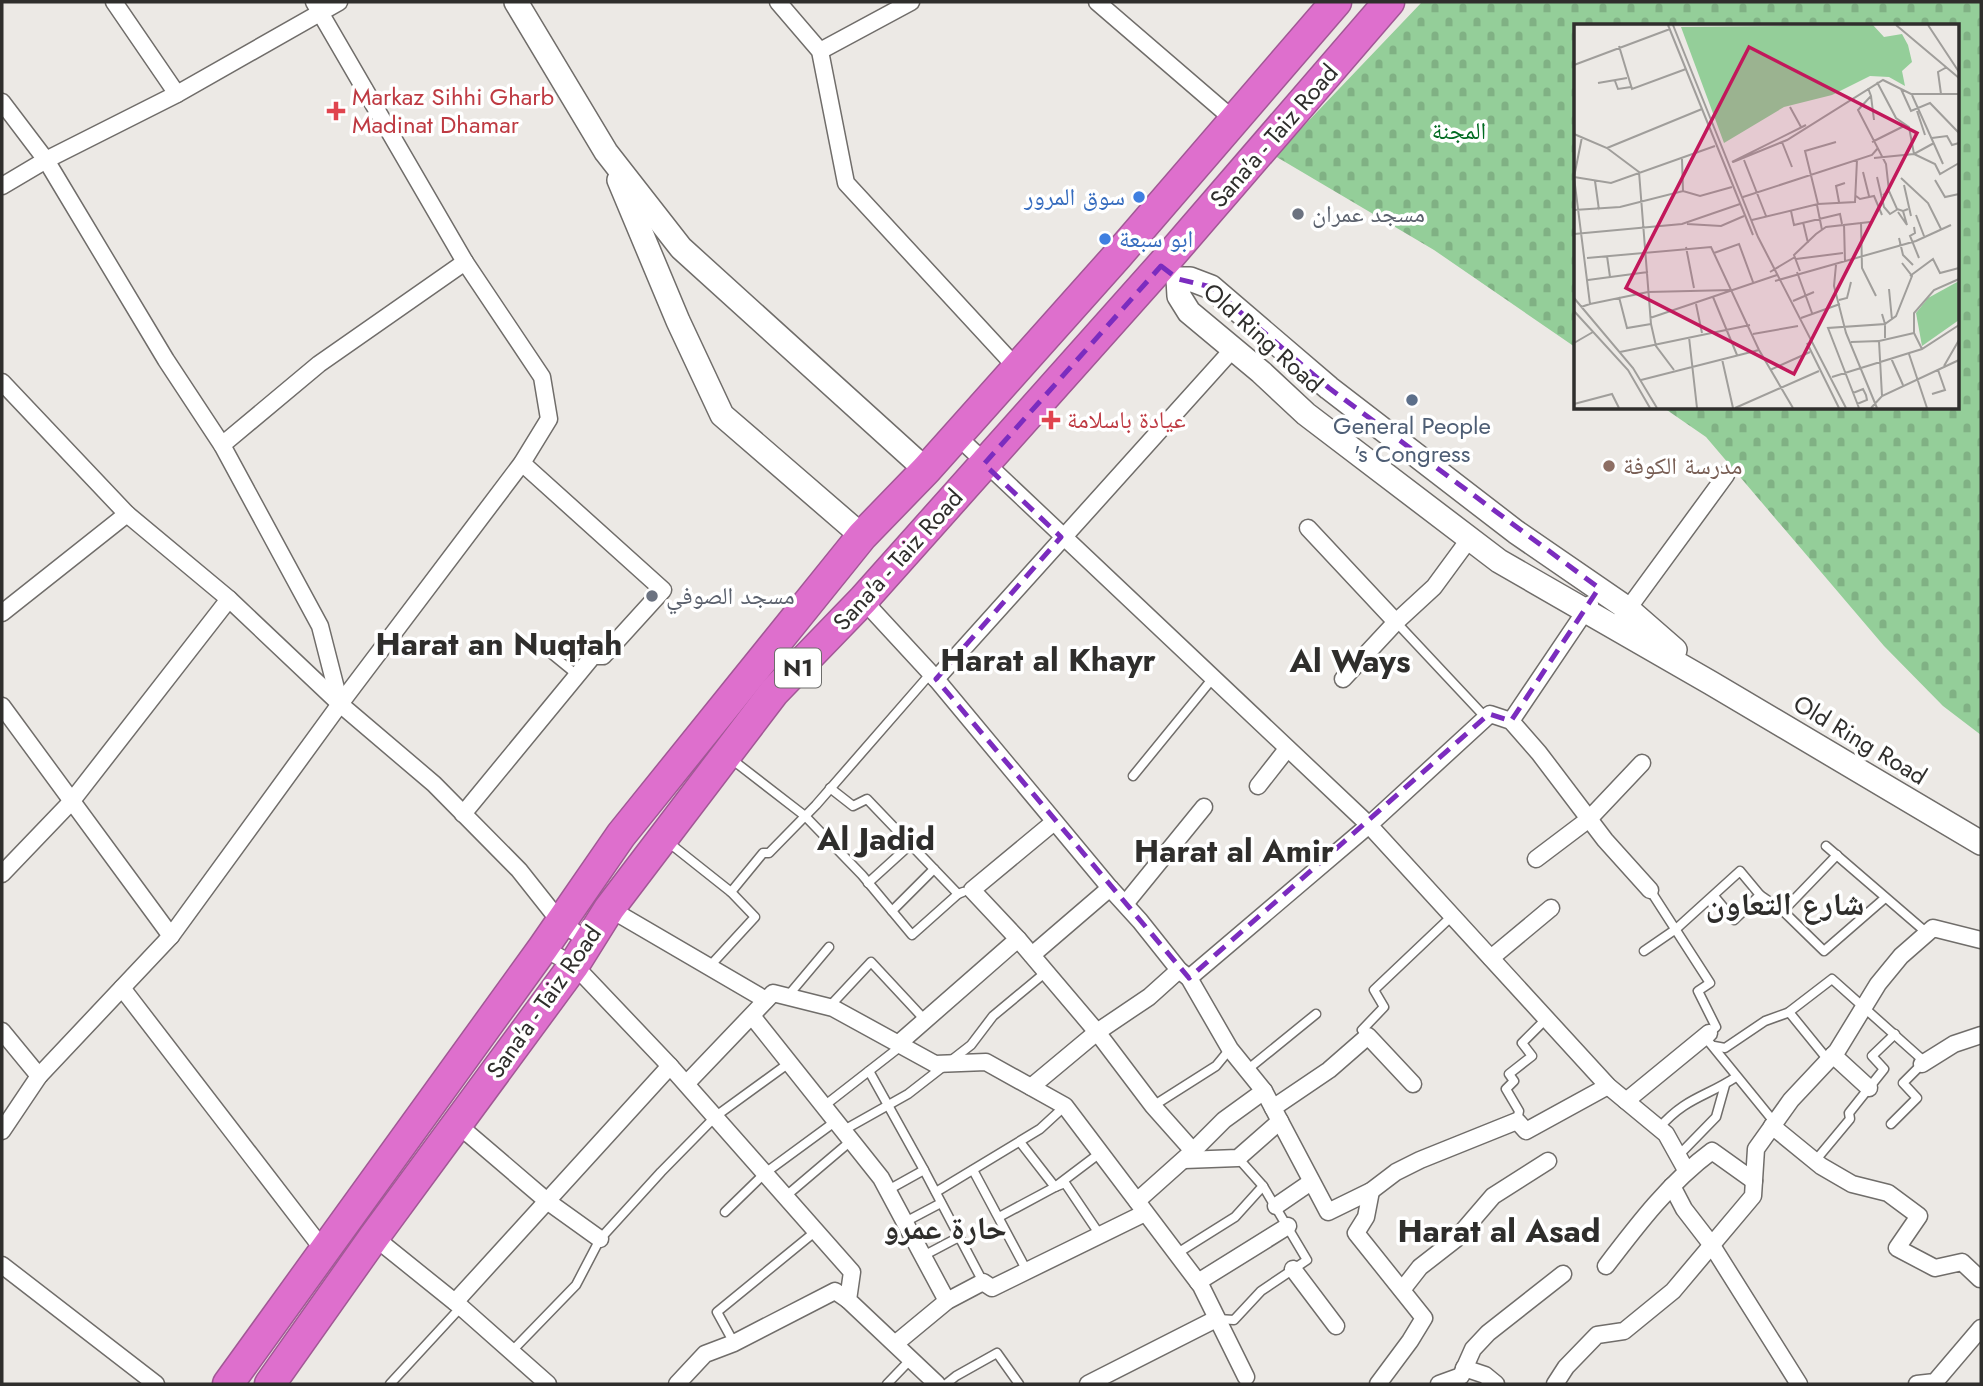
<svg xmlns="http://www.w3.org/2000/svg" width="1983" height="1386" font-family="Jost,'Noto Naskh Arabic',sans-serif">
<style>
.cemetery{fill:url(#cemetery-stones)}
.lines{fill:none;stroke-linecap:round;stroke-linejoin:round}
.lane-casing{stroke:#706d6a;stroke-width:11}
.street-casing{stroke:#706d6a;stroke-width:19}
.secondary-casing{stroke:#706d6a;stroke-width:26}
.highway-casing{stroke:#a15895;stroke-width:33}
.lane{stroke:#fff;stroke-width:8}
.street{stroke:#fff;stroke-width:16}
.secondary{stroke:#fff;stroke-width:23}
.highway{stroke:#de6fcd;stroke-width:30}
.marked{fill:none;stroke:#7b2cbf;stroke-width:5;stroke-dasharray:14 9;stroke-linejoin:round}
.health-dot{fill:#e0444e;stroke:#fff;stroke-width:2.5}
.shop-dot{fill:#3f7fe0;stroke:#fff;stroke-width:2.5}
.worship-dot{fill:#6b7280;stroke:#fff;stroke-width:2.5}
.service-dot{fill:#5c6f8a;stroke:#fff;stroke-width:2.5}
.education-dot{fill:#8d6e63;stroke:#fff;stroke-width:2.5}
.labels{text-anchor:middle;stroke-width:7;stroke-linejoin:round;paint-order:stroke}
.shield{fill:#fff;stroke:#6d6d6b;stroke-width:2}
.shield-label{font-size:23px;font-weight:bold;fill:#2f2e2c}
.health-label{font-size:24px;fill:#be3a42;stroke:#fff;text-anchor:start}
.park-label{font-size:24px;fill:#006b21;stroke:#fff}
.street-label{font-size:24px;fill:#2f2e2c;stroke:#fff}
.shop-label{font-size:24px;fill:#366cbe;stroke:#fff;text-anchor:end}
.worship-label{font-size:24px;fill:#5b616d;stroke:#fff;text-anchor:start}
.service-label{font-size:24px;fill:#4e5e75;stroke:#fff}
.education-label{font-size:24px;fill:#785e54;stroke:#fff;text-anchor:start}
.district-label{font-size:32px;font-weight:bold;fill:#2f2e2c;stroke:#fff}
.inset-road{fill:none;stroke:#a09e9b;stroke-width:2}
.view{fill:#c2185b;fill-opacity:0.15;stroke:#c2185b;stroke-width:3.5}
.inset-edge{fill:none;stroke:#2f2e2c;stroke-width:3.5}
</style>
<defs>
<pattern id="cemetery-stones" width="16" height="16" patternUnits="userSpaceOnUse" patternTransform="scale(1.75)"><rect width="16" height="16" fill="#94ce99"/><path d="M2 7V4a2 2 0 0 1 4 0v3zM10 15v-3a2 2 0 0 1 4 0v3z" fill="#80b184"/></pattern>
</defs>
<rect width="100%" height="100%" fill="#ece9e5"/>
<polygon class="cemetery" points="1422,2 1981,2 1981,735 1943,706 1884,646 1706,437 1664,408 1957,408 1957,26 1575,26 1575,347 1434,250 1275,156"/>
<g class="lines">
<defs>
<g id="lane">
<polyline points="1396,622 1486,718"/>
<polyline points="533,639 577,675"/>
<polyline points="730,758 805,816 862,875 912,935 958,894"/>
<polyline points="1133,776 1213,678"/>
<polyline points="830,788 853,806 867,799 958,894 963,892"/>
<polyline points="668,842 731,892 755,917 709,967"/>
<polyline points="1826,846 1927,933"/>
<polyline points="868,883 911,844"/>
<polyline points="1650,890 1710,983 1698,991 1716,1027 1709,1033"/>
<polyline points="731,892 763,853 769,853 816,805 931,673"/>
<polyline points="1760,895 1783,911 1837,855"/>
<polyline points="892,911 934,869"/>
<polyline points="1783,911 1824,951 1885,898"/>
<polyline points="1644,951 1676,929 1740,871 1760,895 1734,920 1714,896"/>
<polyline points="787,997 829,947"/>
<polyline points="829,1007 871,962 925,1020"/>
<polyline points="1367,1036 1362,1030 1384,1007 1374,990 1452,916"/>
<polyline points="1705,1037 1775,1123"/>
<polyline points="1714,1046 1725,1048 1765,1021 1790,1012"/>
<polyline points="1828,1060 1789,1012 1832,979 1925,1062"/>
<polyline points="1247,1070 1316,1014"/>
<polyline points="869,1071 924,1170 888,1190"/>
<polyline points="824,1106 901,1046"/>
<polyline points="1153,1106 1216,1066 1230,1049"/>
<polyline points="1517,1121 1519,1111 1506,1089 1514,1081 1509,1074 1532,1056 1522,1043 1546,1019"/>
<polyline points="1891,1124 1917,1098 1903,1083 1922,1064"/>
<path d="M1659 1128C1686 1097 1706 1097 1736 1077"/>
<polyline points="844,1130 908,1094 971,1045 993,1016 1046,972"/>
<polyline points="1020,1142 1055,1187 1065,1183 1100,1235"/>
<polyline points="1678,1156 1716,1117 1725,1085"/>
<polyline points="1815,1161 1850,1119 1849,1113 1884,1069 1872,1056 1895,1034"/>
<polyline points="924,1170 983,1282"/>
<polyline points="973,1170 1027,1271"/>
<polyline points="936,1192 1040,1129 1065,1106"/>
<polyline points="786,1196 852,1140"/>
<polyline points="725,1212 765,1173 836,1121"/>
<polyline points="999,1217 1055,1187 1100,1153"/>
<polyline points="905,1222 941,1203"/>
<polyline points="1176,1254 1235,1217 1263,1186 1238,1158"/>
<polyline points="923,1256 959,1237"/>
<polyline points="1218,1319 1234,1320 1261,1291 1307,1260 1263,1186"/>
<polyline points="734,1343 717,1312 816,1231"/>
<polyline points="512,1351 576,1285 600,1239 661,1172 716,1116 789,1063"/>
<polyline points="390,1384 461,1307"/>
<polyline points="887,1384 911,1359"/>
<polyline points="946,1384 956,1376 997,1353 1019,1384"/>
</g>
<g id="street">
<polyline points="114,2 177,94"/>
<polyline points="778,2 820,51 846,183 1016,367"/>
<polyline points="1097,2 1234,120"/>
<polyline points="820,51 911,2"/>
<polyline points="2,102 46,160 166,360 222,445 320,626 340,704"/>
<polyline points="2,186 46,160 177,94 339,2"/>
<polyline points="2,382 127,514 229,599 340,704 434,784 519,870 561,923 589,941"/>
<polyline points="956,435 1369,825 1608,1086 1666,1134 1686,1170"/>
<polyline points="222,445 319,364 465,262"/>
<polyline points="1308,528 1396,622"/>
<polyline points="863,600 936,679 1110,888 1140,921 1179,970 1189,978 1230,1049 1264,1091 1328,1212 1371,1191 1396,1172 1420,1160 1517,1121 1526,1131 1608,1086"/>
<polyline points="2,613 127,514"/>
<polyline points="1622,617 1726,475"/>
<polyline points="936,679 1233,349"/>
<polyline points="1343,679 1396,622 1434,587 1470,538"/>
<polyline points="2,706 171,936"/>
<polyline points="1511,721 1590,604"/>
<polyline points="1258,786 1287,749"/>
<polyline points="463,814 593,656 603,656 663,590 522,463"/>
<polyline points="1054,822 972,890 1018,939 1097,1032 1153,1106 1193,1151 1137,1201"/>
<polyline points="1536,859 1589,819 1642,763"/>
<polyline points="2,874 71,802 229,599"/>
<polyline points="1125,904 1204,807"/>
<polyline points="605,906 766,1000"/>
<polyline points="543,948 574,965 670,1066 852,1272 848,1300 937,1384"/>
<polyline points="1032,955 1110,888"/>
<polyline points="1491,958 1551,908"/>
<polyline points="1189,978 1369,825 1490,714 1511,721 1539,753 1605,840 1650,890"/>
<polyline points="122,988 325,1252"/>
<polyline points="752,1016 881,1178 947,1301"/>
<polyline points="2,1031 39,1076"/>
<polyline points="898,1044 1018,939"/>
<polyline points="1833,1055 1869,1088"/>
<polyline points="1922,1064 1954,1044 1981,1035"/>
<polyline points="687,1083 773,993 833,1008 935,1064 986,1062 1065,1106 1201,1286 1246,1377"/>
<polyline points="1031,1087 1097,1032 1149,997 1179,970"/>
<polyline points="1626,1101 1709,1033"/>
<polyline points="1273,1108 1329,1070 1368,1036 1413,1084"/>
<polyline points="457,1124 547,1201 600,1239"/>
<polyline points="1772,1126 1821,1166 1852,1184 1888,1193 1919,1216 1897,1248 1935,1268 1962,1262 1980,1279"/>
<polyline points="2,1131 39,1076 171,936 340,704 522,463 549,419 542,377 465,262 314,2"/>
<polyline points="1193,1151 1224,1120 1264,1091"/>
<polyline points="1184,1160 1238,1158 1280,1121"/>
<polyline points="1672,1186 1684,1209 1711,1244 1799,1384"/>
<polyline points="1371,1191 1366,1217 1356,1233 1424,1318 1410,1341 1378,1384"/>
<polyline points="1276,1206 1311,1182"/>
<polyline points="374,1237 461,1307 548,1384"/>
<polyline points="2,1265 156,1384"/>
<path d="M1606 1266C1638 1224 1670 1182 1712 1151L1754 1181"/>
<polyline points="1293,1269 1336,1326"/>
<polyline points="1198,1282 1288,1226"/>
<polyline points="1402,1290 1420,1267 1456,1239 1493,1196 1548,1161"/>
<polyline points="455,1302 670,1066"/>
<polyline points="895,1344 947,1301 983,1282 992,1288 1145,1213"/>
<polyline points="1464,1368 1485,1375 1496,1384"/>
<polyline points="677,1384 705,1354 734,1343 835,1291 848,1300"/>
<polyline points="1088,1384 1216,1319"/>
<polyline points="1439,1384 1461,1376 1473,1349 1488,1333 1563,1274"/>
<polyline points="1555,1384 1566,1367 1597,1335 1624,1331 1673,1291 1753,1196 1756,1149 1791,1100 1837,1051 1878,984 1901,956 1933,928 1981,940"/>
<polyline points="1917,1384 1935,1382 1981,1328"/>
</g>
<g id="secondary">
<polyline points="516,2 606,152 681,248 926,470"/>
<polyline points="619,180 678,321 722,415 862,536"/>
<polyline points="1178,279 1179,296 1189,312 1261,372 1306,414 1499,561 1711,683 1981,843"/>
<polyline points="1178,279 1190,279 1211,287 1329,388 1516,532 1628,609 1675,650"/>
</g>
<g id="highway">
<polyline points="228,1384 543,948 621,835 862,536 926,470 1118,255 1336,2"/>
<polyline points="270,1384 374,1237 574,965 609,909 774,692 863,600 1169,257 1389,2"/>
</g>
</defs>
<use href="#lane" class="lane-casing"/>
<use href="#street" class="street-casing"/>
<use href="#secondary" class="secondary-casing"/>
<use href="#highway" class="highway-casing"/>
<use href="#lane" class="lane"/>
<use href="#street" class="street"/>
<use href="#secondary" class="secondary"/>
<use href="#highway" class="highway"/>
</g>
<path class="marked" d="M1161 266 1178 279 1211 287 1329 388 1599 588 1511 721 1489 714 1189 978 936 679 1061 537 984 464Z"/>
<g class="health-dot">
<path d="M332.5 100.5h7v7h7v7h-7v7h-7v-7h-7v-7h7z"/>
<path d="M1047.5 409.5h7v7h7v7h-7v7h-7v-7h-7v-7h7z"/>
</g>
<g class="shop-dot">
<circle cx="1139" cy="197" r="7"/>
<circle cx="1105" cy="239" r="7"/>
</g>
<g class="worship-dot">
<circle cx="1298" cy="214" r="7"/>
<circle cx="652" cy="596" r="7"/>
</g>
<circle class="service-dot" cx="1412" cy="400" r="7"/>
<circle class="education-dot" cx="1609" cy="466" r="7"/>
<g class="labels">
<rect class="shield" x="775" y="648.5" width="46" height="39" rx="5"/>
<g class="shield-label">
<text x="798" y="676">N1</text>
</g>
<g class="health-label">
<text x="352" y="105">Markaz Sihhi Gharb<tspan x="352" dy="28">Madinat Dhamar</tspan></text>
<text x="1067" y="428">عيادة باسلامة</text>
</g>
<g class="park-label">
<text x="1459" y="139">المجنة</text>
</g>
<g class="street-label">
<text transform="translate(1274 136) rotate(-49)" y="8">Sana'a - Taiz Road</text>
<text transform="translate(1263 338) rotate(42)" y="8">Old Ring Road</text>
<text transform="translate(898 560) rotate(-48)" y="8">Sana'a - Taiz Road</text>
<text transform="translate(1860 740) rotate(31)" y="8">Old Ring Road</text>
<text transform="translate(544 1002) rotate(-55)" y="8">Sana'a - Taiz Road</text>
</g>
<g class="shop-label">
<text x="1125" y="205">سوق المرور</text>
<text x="1119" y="247" text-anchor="start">ابو سبعة</text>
</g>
<g class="worship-label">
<text x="1312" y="222">مسجد عمران</text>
<text x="666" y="604">مسجد الصوفي</text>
</g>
<g class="service-label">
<text x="1412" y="434">General People<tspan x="1412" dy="28">'s Congress</tspan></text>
</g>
<g class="education-label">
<text x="1623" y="474">مدرسة الكوفة</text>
</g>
<g class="district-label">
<text x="499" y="655">Harat an Nuqtah</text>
<text x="1048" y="671">Harat al Khayr</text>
<text x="1350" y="672">Al Ways</text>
<text x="876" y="850">Al Jadid</text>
<text x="1234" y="862">Harat al Amir</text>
<text x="1785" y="915">شارع التعاون</text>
<text x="945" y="1239">حارة عمرو</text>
<text x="1499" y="1242">Harat al Asad</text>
</g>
</g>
<g transform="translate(1574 24)">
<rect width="385" height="385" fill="#ece9e5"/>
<path d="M299 1 310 13 328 10 334 21 338 38 328 47 331 62 315 53 296 52 258 71 210 83 150 119 107 3Z" fill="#94ce99"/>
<path d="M385 257V296L348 322 342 289 354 274Z" fill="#94ce99"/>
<path class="inset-road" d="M94 1 179 211M99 1 184 213 272 384M322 1 385 54M354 1 385 48M45 22 58 65 112 45M0 41 96 5M41 57 44 65 57 63M303 58 322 94 335 103 340 130 361 140 366 150 385 139M24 59 53 54M294 64 297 72 284 86 312 140 315 167M327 65 337 87 356 79 385 109M367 70 364 48 373 43M338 71 369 140M297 72 300 96M216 83 227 103M343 87 351 111M0 110 33 124 65 148 77 300 82 322 100 346M358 114 373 112 378 121 385 119M208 118 218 143M298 118 330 102M33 124 128 85M300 134 340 130 360 119M108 135 109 167M170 136 192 192M158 138 232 101M159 138 213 116 309 56 337 70H385M289 148 295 172M0 153 37 159 141 122M303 153 310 183 316 190 324 185M327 154 354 179 367 205M361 156 371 173 385 170M21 157 25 186M330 161 337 192M309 171 315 167 323 185 329 187M282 172 286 175 300 172 308 191M169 173 298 131 304 124M265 178 262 162 271 159M244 180 231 127 262 118M243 181 248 206M0 186 46 183 109 167 126 172 158 163M217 187 220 201 266 190 268 200M324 188 333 201 329 187 334 185M342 191 350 212M178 196 244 180 281 178 283 136M229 198 234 219M287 198 288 244 302 272M113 200 147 202 170 192M270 200 271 238M340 203 341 209 336 212 345 234M0 210 108 200 166 180M325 214 329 231 339 241M112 223 120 264M140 229 165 220 179 258M33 232 36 253M13 234 137 223 185 326 219 384M222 235 269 229M262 241 260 262 272 309 303 384M226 247 220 231 242 210 252 203 296 198M196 248 221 233M223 248 238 289M336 252 359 235 366 249 385 244M14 256 74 248M201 257 342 217 377 201M315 265 318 296M45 273 53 304 77 300M139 273 163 331M0 274 59 344 83 384M265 276 273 274 277 258M219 277 240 268M16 280 74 268 158 266M122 280 128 309M7 283 16 280 0 153 8 113M0 287 54 346 76 384M76 294 203 251M227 294 266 280M179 310 224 302M115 313 123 384M311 314V300L322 292 338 252 328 239M277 318 305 317M0 319 19 308M233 319 265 384M348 325 340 309V289L360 266 385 255M46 328 176 301M335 330 353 384M317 334 329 361M148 335 159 384M370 342 385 316M196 346 236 328M258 353 348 325 385 301M67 356 185 326M279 369 289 365 292 371 293 376 283 380M358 370 371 366 364 346M308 372 305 317 340 309M0 380 38 370 45 384M161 384 245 347M285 384 254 304 311 300 308 290M297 384 308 372 385 336"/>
<path class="view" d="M175 23 343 109 220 350 52 264Z"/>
<rect width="385" height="385" class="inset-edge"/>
</g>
<rect width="1983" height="1386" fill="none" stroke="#2f2e2c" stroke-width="7"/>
</svg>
